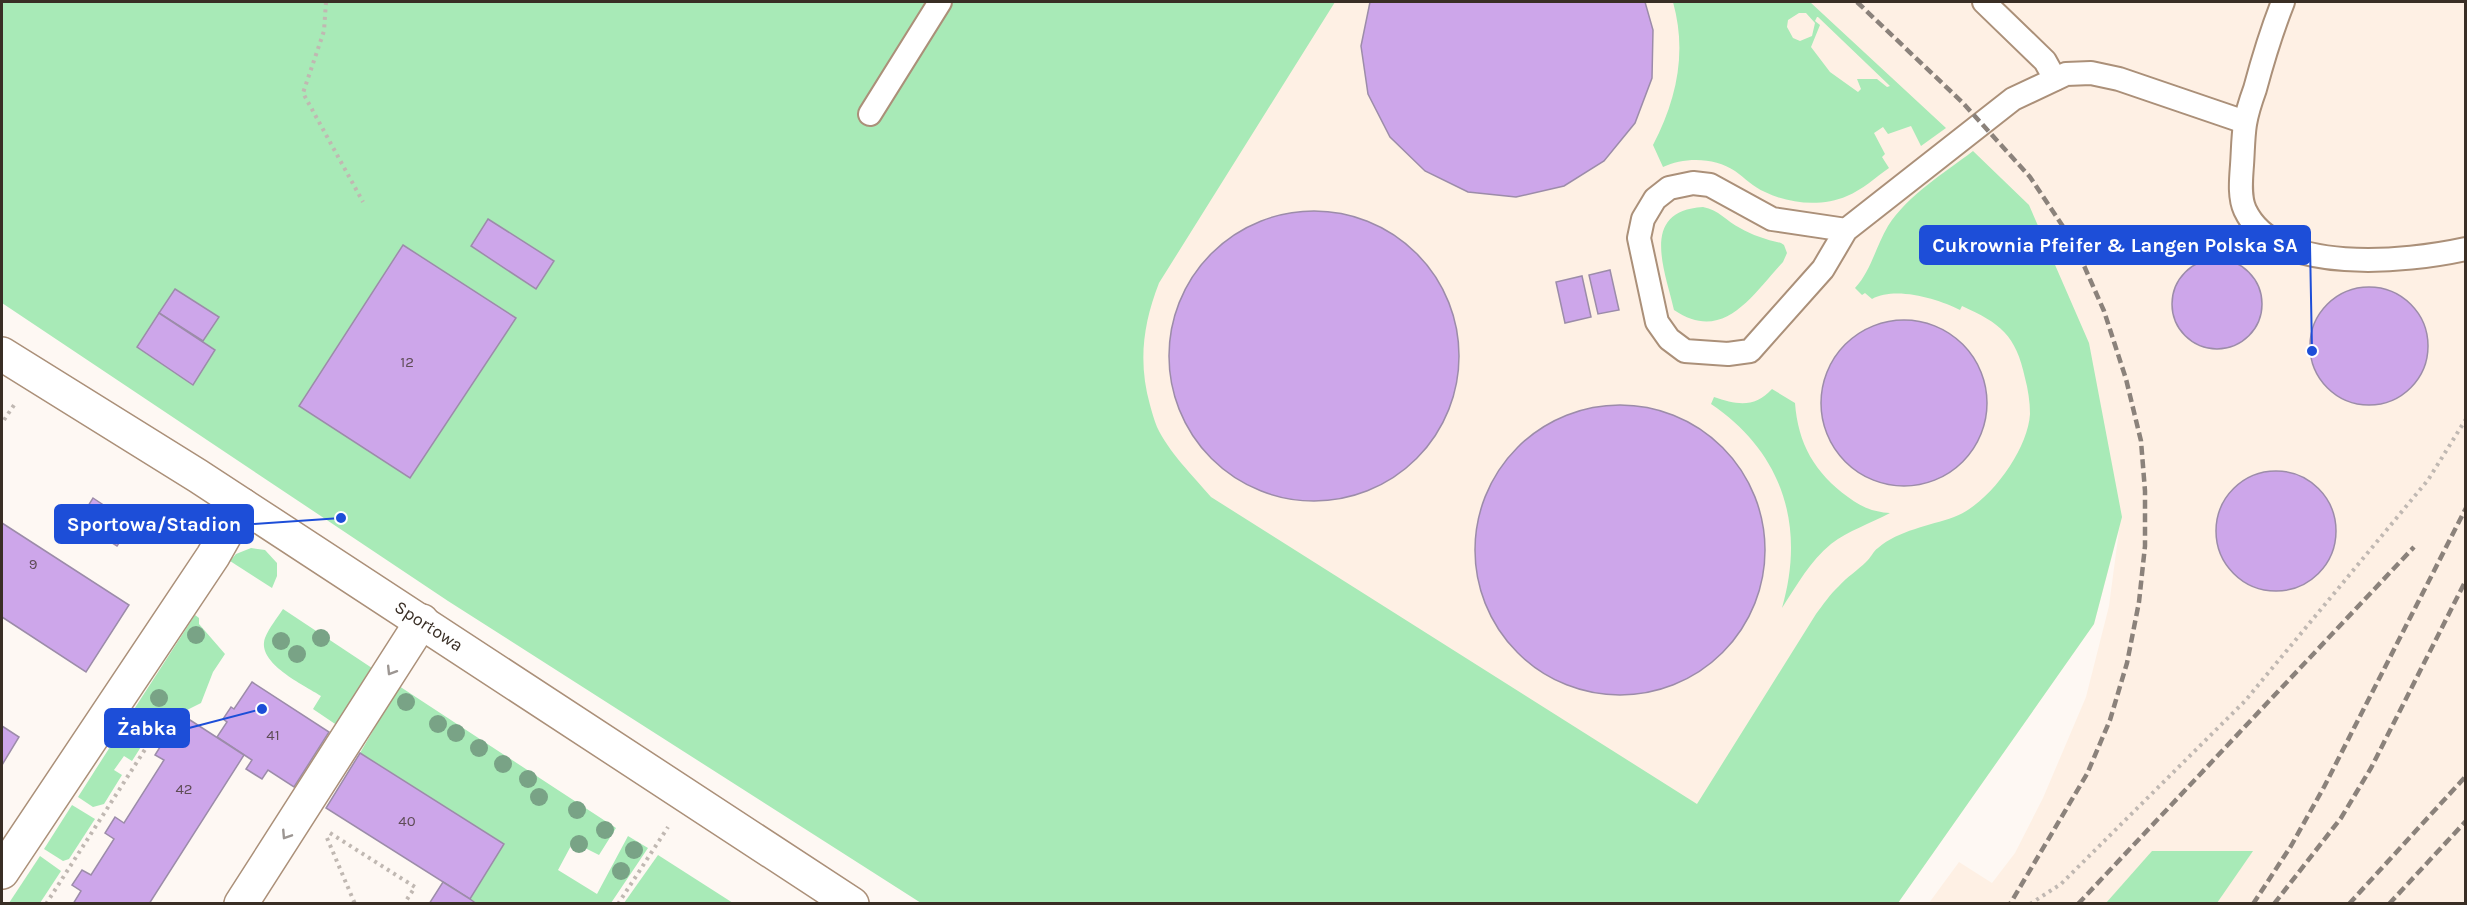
<svg xmlns="http://www.w3.org/2000/svg" width="2467" height="905" font-family="Karla,sans-serif">
<style>
.built{fill:#fef0e4}
.green{fill:#a8eab7;fill-rule:evenodd}
.building{fill:#cda6ea;stroke:#9c8ca9;stroke-width:1.5}
.lines{fill:none;stroke-linecap:round;stroke-linejoin:round}
.service-casing{stroke:#ab9079;stroke-width:26}
.minor-casing{stroke:#ab9079;stroke-width:36}
.path{stroke:#c0b8b2;stroke-width:4;stroke-dasharray:3 4.5;stroke-linecap:butt}
.service{stroke:#fff;stroke-width:22}
.minor{stroke:#fff;stroke-width:33}
.rail{stroke:#8b827b;stroke-width:4.5;stroke-dasharray:9 4.5;stroke-linecap:butt}
.tree{fill:#79a386}
.oneway{stroke:#9c9692}
.labels{text-anchor:middle;stroke-width:6;stroke-linejoin:round;paint-order:stroke}
.number-label{font-size:15px;fill:#5e4c56}
.street-label{font-size:18px;fill:#392e25;stroke:#fff}
.leader{fill:none;stroke:#1d4ed8;stroke-width:2}
.callout-dot{fill:#1d4ed8;stroke:#fff;stroke-width:2}
.callout{fill:#1d4ed8;stroke:#1d4ed8;stroke-width:2}
.callout-label{font-size:20px;text-anchor:middle;font-weight:bold;fill:#fff}
</style>
<rect width="100%" height="100%" fill="#fef8f3"/>
<polygon class="built" points="985,2 2465,2 2465,903 1929,903 1959,862 1992,883 2015,853 2043,798 2086,697 2109,606 2119,530 2094,624 1898,903 1710,903 800,314"/>
<g class="green">
<path d="M2 2H1335L1159 283C1143 324 1138 362 1150 405 1152 412 1154 420 1157 427 1168 451 1193 476 1211 497L1697 804 1816 614C1823 605 1830 594 1839 586 1847 577 1858 570 1866 562 1871 558 1873 551 1878 548 1899 530 1929 526 1954 517 1988 505 2028 450 2030 414 2030 402 2028 389 2025 378 2016 335 2000 323 1962 306L1960 310C1938 299 1896 286 1872 299L1865 293 1862 295 1855 288C1871 271 1876 246 1888 226 1908 195 1944 173 1973 151L2029 205 2089 343 2122 517 2094 624 1898 903H921L448 601 2 303Z"/>
<path d="M1673 2H1810L1946 128 1921 146 1911 126 1888 134 1883 127 1874 133 1885 154 1882 157 1889 168C1876 177 1862 190 1847 196 1822 207 1789 204 1765 192 1753 187 1745 178 1735 171 1715 157 1684 157 1663 167L1653 145C1677 99 1687 52 1673 2ZM1799 13H1806L1815 23 1812 36 1800 41 1793 38 1787 27 1788 20ZM1817 17H1818L1890 86 1887 87 1877 79H1857L1861 89 1858 92 1830 72 1811 47 1820 25 1815 21Z"/>
<path d="M1703 207C1719 210 1726 221 1740 228 1752 235 1767 240 1781 243L1784 245 1787 253 1783 262C1752 295 1724 344 1674 310 1665 270 1639 211 1703 207Z"/>
<path d="M1772 389 1795 403C1798 444 1815 473 1848 497 1861 507 1873 512 1890 513 1871 523 1848 531 1831 544 1810 561 1797 585 1782 608 1806 525 1782 452 1711 404L1714 397C1737 405 1755 408 1772 389Z"/>
<polygon points="251,548 265,550 277,563 277,576 272,588 230,561 236,554"/>
<path d="M283 609 378 672 344 730 313 709 321 696C304 685 256 663 265 638 269 628 277 618 283 609Z"/>
<polygon points="195,615 199,618 199,624 225,654 213,672 201,703 153,727 150,731 129,717"/>
<polygon points="399,686 616,828 599,855 573,842 558,870 597,894 628,836 648,848 611,903 477,903 470,899 504,844 360,753"/>
<polygon points="124,725 146,739 132,761 124,756 114,770 122,775 104,804 93,807 78,797"/>
<polygon points="72,805 95,819 69,859 63,861 44,849"/>
<polygon points="2152,851 2253,851 2217,903 2106,903"/>
<polygon points="658,855 733,903 624,903"/>
<polygon points="40,856 61,871 40,903 9,903"/>
</g>
<g class="building">
<polygon points="1370,2 1645,2 1653,30 1652,78 1635,123 1604,161 1564,186 1516,197 1468,192 1425,171 1390,137 1368,94 1361,46"/>
<circle cx="1314" cy="356" r="145"/>
<polygon points="488,219 554,261 536,289 471,246"/>
<polygon points="403,245 516,318 410,478 299,406"/>
<circle cx="2217" cy="304" r="45"/>
<polygon points="1610,270 1619,310 1598,314 1589,275"/>
<polygon points="1582,276 1591,317 1565,323 1556,282"/>
<circle cx="2369" cy="346" r="59"/>
<polygon points="175,289 219,317 203,341 159,313"/>
<polygon points="159,313 215,350 193,385 137,347"/>
<circle cx="1904" cy="403" r="83"/>
<circle cx="1620" cy="550" r="145"/>
<circle cx="2276" cy="531" r="60"/>
<polygon points="93,498 132,524 117,546 78,522"/>
<polygon points="2,523 129,605 86,672 2,617"/>
<polygon points="252,682 329,732 294,787 268,770 262,779 246,769 252,760 217,737 227,722 223,719 231,707 234,709"/>
<polygon points="190,720 244,755 149,904 73,904 81,891 72,885 82,870 91,875 114,839 105,833 115,817 124,823 164,760 155,755 165,739 174,745"/>
<polygon points="2,726 19,737 2,765"/>
<polygon points="360,753 504,844 470,899 326,808"/>
<polygon points="443,882 470,899 477,904 429,904"/>
</g>
<g class="lines">
<defs>
<g id="service">
<polyline points="1984,2 2045,61 2055,79"/>
<path d="M2283 2C2272 30 2263 59 2255 89 2251 100 2247 112 2245 124 2243 137 2243 151 2242 165 2241 179 2239 197 2245 210 2276 276 2407 262 2466 249"/>
<polyline points="870,114 940,2"/>
<polyline points="1846,230 1772,219 1710,185 1693,183 1669,188 1655,199 1643,219 1639,238 1657,322 1669,339 1685,351 1728,354 1750,351 1823,269 1846,230 2013,99 2066,74 2091,73 2119,79 2245,122"/>
</g>
<g id="minor">
<polyline points="2,354 198,476 852,904"/>
<polyline points="2,872 213,556 242,505"/>
<polyline points="241,904 422,621"/>
</g>
</defs>
<use href="#service" class="service-casing"/>
<use href="#minor" class="minor-casing"/>
<g class="path">
<polyline points="326,2 324,31 303,93 363,202"/>
<polyline points="4,420 14,405"/>
<polyline points="330,833 415,887 404,904"/>
<polyline points="327,838 355,904"/>
<polyline points="46,904 153,737 141,730"/>
<polyline points="618,904 668,827"/>
<polyline points="2030,904 2061,884 2245,701 2428,480 2466,419"/>
</g>
<use href="#service" class="service"/>
<use href="#minor" class="minor"/>
<g class="rail">
<polyline points="1857,2 1962,102 2030,177 2074,243 2104,311 2126,379 2141,441 2145,491 2145,546 2139,602 2127,663 2110,720 2087,774 2010,904"/>
<polyline points="2078,904 2414,547"/>
<polyline points="2253,904 2291,846 2324,787 2466,508"/>
<polyline points="2274,904 2341,818 2371,768 2466,580"/>
<polyline points="2349,904 2466,776"/>
<polyline points="2389,904 2466,821"/>
</g>
</g>
<g class="tree">
<circle cx="196" cy="635" r="9"/>
<circle cx="321" cy="638" r="9"/>
<circle cx="281" cy="641" r="9"/>
<circle cx="297" cy="654" r="9"/>
<circle cx="159" cy="698" r="9"/>
<circle cx="406" cy="702" r="9"/>
<circle cx="438" cy="724" r="9"/>
<circle cx="456" cy="733" r="9"/>
<circle cx="479" cy="748" r="9"/>
<circle cx="503" cy="764" r="9"/>
<circle cx="528" cy="779" r="9"/>
<circle cx="539" cy="797" r="9"/>
<circle cx="577" cy="810" r="9"/>
<circle cx="605" cy="830" r="9"/>
<circle cx="579" cy="844" r="9"/>
<circle cx="634" cy="850" r="9"/>
<circle cx="621" cy="871" r="9"/>
</g>
<defs><path id="oneway-chevron" d="M-2-3.5L2.5 0L-2 3.5" fill="none" stroke-width="1.6" stroke-linecap="round" stroke-linejoin="round" transform="scale(1.5)"/></defs>
<g class="oneway">
<use href="#oneway-chevron" transform="translate(391 671) rotate(122)"/>
<use href="#oneway-chevron" transform="translate(286 835) rotate(123)"/>
</g>
<g class="labels">
<g class="number-label">
<text x="407" y="367">12</text>
<text x="33" y="569">9</text>
<text x="273" y="740">41</text>
<text x="184" y="794">42</text>
<text x="407" y="826">40</text>
</g>
<g class="street-label">
<text transform="translate(429 626) rotate(33)" y="6">Sportowa</text>
</g>
</g>
<path class="leader" d="M2312 351L2310 245M341 518L253 524M262 709L189 728"/>
<g class="callout-dot">
<circle cx="2312" cy="351" r="6"/>
<circle cx="341" cy="518" r="6"/>
<circle cx="262" cy="709" r="6"/>
</g>
<g class="callout">
<rect x="1920" y="226" width="390" height="38" rx="6"/>
<rect x="55" y="505" width="198" height="38" rx="6"/>
<rect x="105" y="709" width="84" height="38" rx="6"/>
</g>
<g class="callout-label">
<text x="2115" y="252">Cukrownia Pfeifer &amp; Langen Polska SA</text>
<text x="154" y="531">Sportowa/Stadion</text>
<text x="147" y="735">Żabka</text>
</g>
<rect width="2467" height="905" fill="none" stroke="#392e25" stroke-width="6"/>
</svg>
